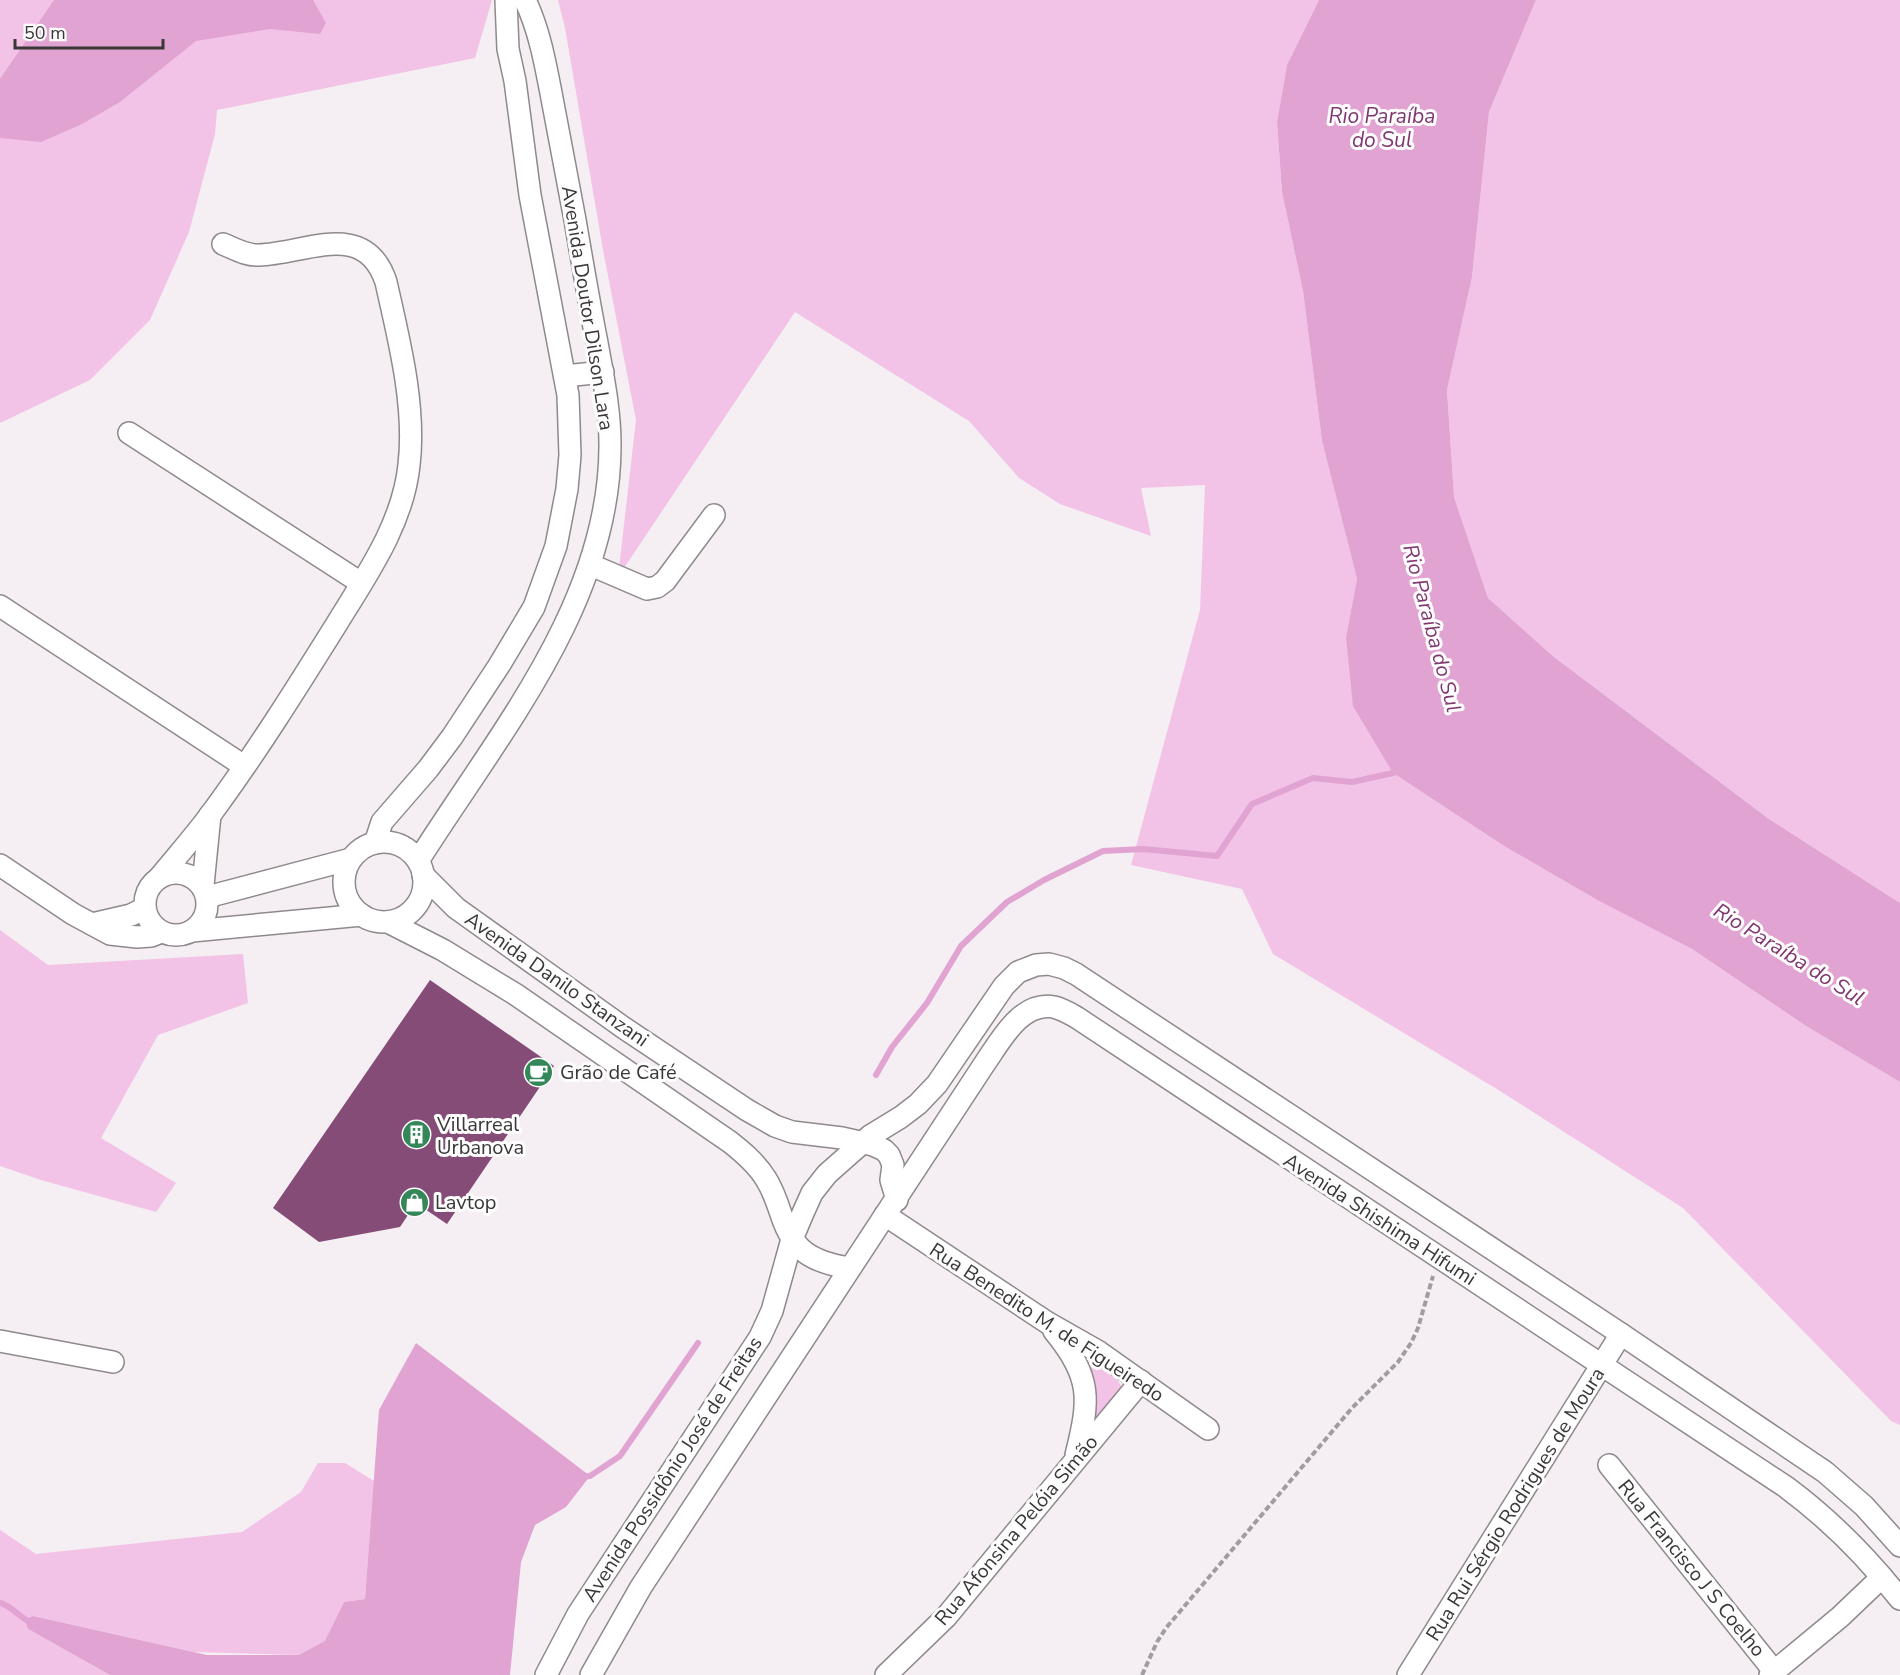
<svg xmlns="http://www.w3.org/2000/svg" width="1900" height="1675" font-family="'Nunito Sans',sans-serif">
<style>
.green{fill:#f2c3e6}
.water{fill:#e1a3d1}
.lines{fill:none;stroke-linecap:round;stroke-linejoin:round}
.stream{stroke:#e1a3d1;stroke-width:6}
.building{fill:#844c77}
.minor-casing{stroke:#8f898d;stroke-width:24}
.path{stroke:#a19ca0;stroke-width:4;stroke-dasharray:6 3;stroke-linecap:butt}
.minor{stroke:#fff;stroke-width:21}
.labels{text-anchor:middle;stroke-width:6;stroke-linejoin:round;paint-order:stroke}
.street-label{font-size:20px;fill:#3a3739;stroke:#fefdfe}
.poi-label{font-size:20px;fill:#3a3739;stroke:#fefdfe;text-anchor:start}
.water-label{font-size:21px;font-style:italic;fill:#7f3770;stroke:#fefdfe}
</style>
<rect width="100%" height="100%" fill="#f5eef3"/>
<g class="green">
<polygon points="0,0 492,0 475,58 217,110 215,134 189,232 150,320 90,380 0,423"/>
<polygon points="558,0 1319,0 1287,65 1277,122 1282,192 1303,291 1322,441 1357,579 1346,637 1393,773 1504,846 1599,901 1692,949 1806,1026 1900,1082 1900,1425 1891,1421 1683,1208 1500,1091 1273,954 1242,889 1131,865 1200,610 1205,485 1141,488 1151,536 1060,504 1019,478 969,421 795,312 618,577 636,420 603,250 565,28"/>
<polygon points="1536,0 1900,0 1900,903 1769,819 1554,657 1488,598 1454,497 1447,390 1472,277 1489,112"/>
<polygon points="0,930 48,965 243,954 248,1003 158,1035 101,1138 176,1183 156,1212 41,1180 0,1166"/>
<polygon points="1082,1358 1115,1377 1122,1387 1120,1392 1093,1426"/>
<polygon points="318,1463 345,1463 374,1481 365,1599 344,1602 325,1642 299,1655 194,1652 33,1616 28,1629 110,1675 0,1675 0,1530 36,1554 242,1532 301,1492"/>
</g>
<g class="water">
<polygon points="54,0 313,0 326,23 320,34 270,29 196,41 120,102 82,124 41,142 0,138 0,79"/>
<polygon points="1319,0 1536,0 1489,112 1472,277 1447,390 1454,497 1488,598 1554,657 1769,819 1900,903 1900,1082 1806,1026 1692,949 1599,901 1504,846 1393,773 1353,706 1346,637 1357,579 1322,441 1303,291 1282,192 1277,122 1287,65"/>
<polygon points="416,1343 590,1476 566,1507 535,1525 521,1562 510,1675 110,1675 28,1629 25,1620 33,1616 207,1655 299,1655 325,1641 344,1602 365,1599 379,1410"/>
</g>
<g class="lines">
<g class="stream">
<polyline points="876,1075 892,1047 927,1003 961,946 1007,902 1044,880 1103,851 1143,849 1217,856 1252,804 1313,778 1352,782 1393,773 1399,769"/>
<polyline points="581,1477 590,1476 620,1456 698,1343"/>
<path d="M0 1603C12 1606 20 1618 32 1623"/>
</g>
</g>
<polygon class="building" points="430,980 554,1066 447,1224 416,1203 400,1227 319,1242 273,1208"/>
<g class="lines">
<defs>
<g id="minor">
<polyline points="565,376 603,372"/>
<polyline points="129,433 361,583"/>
<polyline points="591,565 647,589 657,587 665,581 714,515"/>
<polyline points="0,606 244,766"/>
<circle cx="384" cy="882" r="40"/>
<polyline points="375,843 382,822 428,769 452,737 500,664 534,607 556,546 567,489 570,455 568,395 530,195 515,81 508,49 506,0"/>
<path d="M418 861C498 734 611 602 610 444 610 410 603 376 597 343 589 302 582 261 575 220 567 178 559 135 551 93 545 62 539 29 525 0"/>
<polyline points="0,865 73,914 110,934 137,937 151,936 161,932"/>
<circle cx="176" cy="904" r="31"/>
<polyline points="423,875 456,908 624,1028 747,1110 775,1126 792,1132 842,1138 873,1145 884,1150 889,1155 893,1165 891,1180 897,1200"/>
<path d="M159 878C176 857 195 836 211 814 256 753 296 689 336 625 366 576 403 524 409 465 416 406 399 340 386 282 365 218 305 254 259 255 247 256 235 249 223 244"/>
<polyline points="203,885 210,815"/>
<polyline points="207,897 351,859"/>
<path d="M388 922 443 950 515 994 730 1142C744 1153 757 1164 766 1179 773 1190 777 1202 781 1214 793 1252 813 1262 849 1268"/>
<polyline points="92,924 131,915 145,908"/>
<polyline points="192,931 362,915"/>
<polyline points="885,1215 1048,1323 1099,1352 1208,1429"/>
<path d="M1054 1331C1092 1378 1090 1399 1076 1455"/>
<polyline points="0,1341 113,1362"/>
<polyline points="1609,1465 1774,1671"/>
<polyline points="546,1675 578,1614 760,1337 772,1311 792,1239 803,1213 812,1193 827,1174 870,1136 901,1117 918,1104 937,1084 1004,986 1018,972 1036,965 1049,964 1064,968 1076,974 1621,1334 1825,1472 1864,1506 1900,1546"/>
<path d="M591 1675 641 1587 985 1063C1001 1040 1021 1001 1054 1007 1062 1009 1069 1013 1076 1017L1786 1487C1829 1519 1867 1557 1900 1599"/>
<polyline points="886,1675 946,1617 1141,1381"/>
<polyline points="1408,1675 1621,1334"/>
<polyline points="1770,1675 1840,1617 1882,1577"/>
</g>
</defs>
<use href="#minor" class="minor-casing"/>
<polyline class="path" points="1142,1675 1157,1642 1166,1628 1352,1408 1398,1362 1411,1343 1418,1328 1433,1276"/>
<use href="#minor" class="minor"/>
</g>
<defs>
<symbol id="cafe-disc" viewBox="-11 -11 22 22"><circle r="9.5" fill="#348759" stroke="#fefdfe"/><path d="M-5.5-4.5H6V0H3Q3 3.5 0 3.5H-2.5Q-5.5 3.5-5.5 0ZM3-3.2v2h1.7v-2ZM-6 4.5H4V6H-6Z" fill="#fff"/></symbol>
<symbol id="building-disc" viewBox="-11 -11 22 22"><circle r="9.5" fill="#348759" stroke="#fefdfe"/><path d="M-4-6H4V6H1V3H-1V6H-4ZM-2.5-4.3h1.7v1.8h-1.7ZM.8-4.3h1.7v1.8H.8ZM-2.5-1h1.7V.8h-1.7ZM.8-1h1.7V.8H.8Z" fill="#fff"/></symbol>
<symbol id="shop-disc" viewBox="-11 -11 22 22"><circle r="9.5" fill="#348759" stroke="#fefdfe"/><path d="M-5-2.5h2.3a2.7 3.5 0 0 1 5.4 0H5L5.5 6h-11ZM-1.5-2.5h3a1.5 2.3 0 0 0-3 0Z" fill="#fff"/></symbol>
</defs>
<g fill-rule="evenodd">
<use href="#cafe-disc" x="522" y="1056" width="33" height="33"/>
<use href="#building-disc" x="400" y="1118" width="33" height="33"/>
<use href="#shop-disc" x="398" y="1186" width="33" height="33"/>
</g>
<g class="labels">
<g class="street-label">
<text transform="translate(588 308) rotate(81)" y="7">Avenida Doutor Dilson Lara</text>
<text transform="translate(557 979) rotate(35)" y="7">Avenida Danilo Stanzani</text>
<text transform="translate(1380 1219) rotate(33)" y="7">Avenida Shishima Hifumi</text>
<text transform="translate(1047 1322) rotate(33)" y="7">Rua Benedito M. de Figueiredo</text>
<text transform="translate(672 1469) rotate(-57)" y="7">Avenida Possidônio José de Freitas</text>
<text transform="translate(1515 1504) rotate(-58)" y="7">Rua Rui Sérgio Rodrigues de Moura</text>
<text transform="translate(1016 1530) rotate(-50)" y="7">Rua Afonsina Pelóia Simão</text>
<text transform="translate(1692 1568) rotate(51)" y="7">Rua Francisco J S Coelho</text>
</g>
<g class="poi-label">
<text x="560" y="1079">Grão de Café</text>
<text x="437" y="1131">Villarreal<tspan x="437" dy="23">Urbanova</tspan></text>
<text x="435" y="1209">Lavtop</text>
</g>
<g class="water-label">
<text x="1382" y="123">Rio Paraíba<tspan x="1382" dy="24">do Sul</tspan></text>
<text transform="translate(1432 628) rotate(75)" y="7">Rio Paraíba do Sul</text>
<text transform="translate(1789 954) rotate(32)" y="7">Rio Paraíba do Sul</text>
</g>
</g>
<path d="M15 39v9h148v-9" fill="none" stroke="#3a3739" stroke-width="3"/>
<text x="24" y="39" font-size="18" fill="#3a3739" stroke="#fefdfe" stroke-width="4.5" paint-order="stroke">50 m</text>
</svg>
